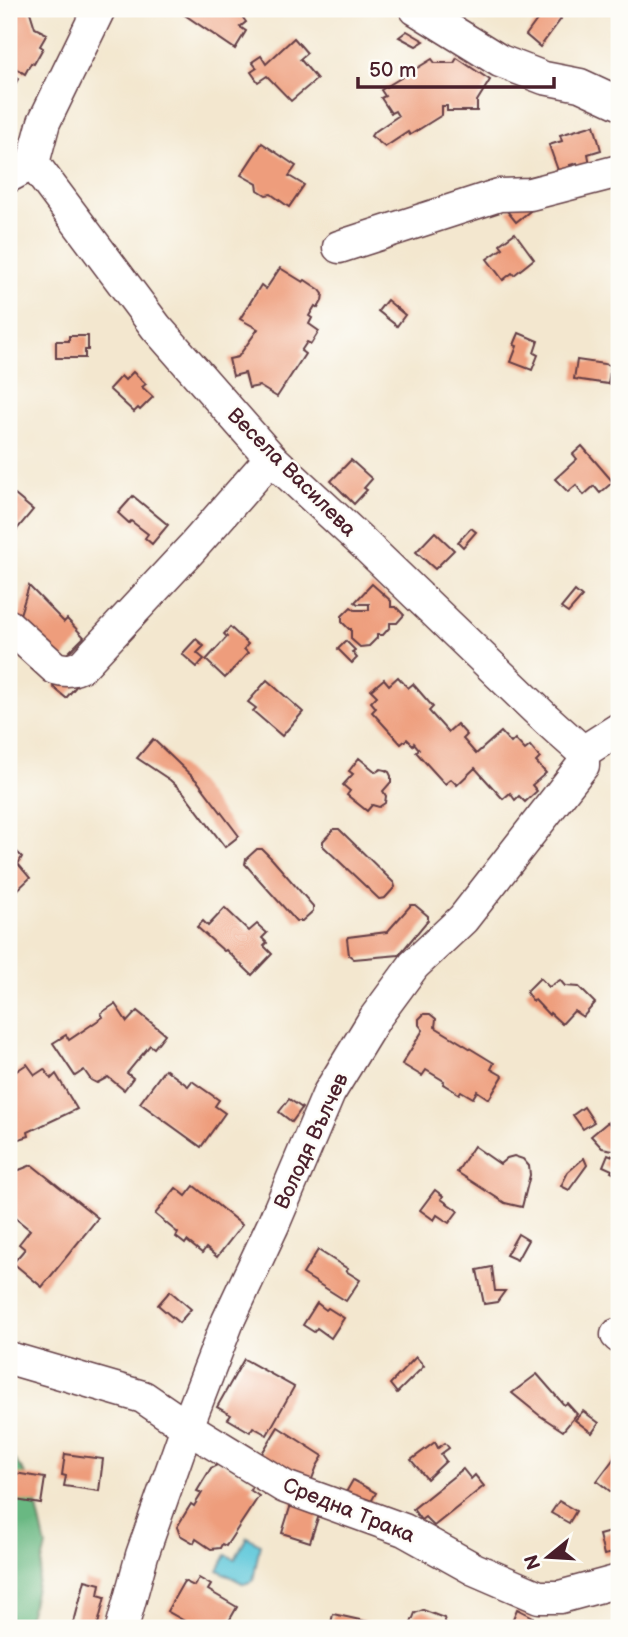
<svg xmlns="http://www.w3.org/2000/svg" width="628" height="1637" font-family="'Balsamiq Sans',sans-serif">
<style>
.forest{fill:#69b882;stroke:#5a6c56;stroke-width:2}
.water{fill:#5fc8da;stroke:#547482;stroke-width:2}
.building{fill:#ee9d7c}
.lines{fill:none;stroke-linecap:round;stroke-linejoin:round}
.minor-casing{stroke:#633d44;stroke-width:35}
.minor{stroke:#fff;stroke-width:32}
.labels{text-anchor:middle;stroke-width:5;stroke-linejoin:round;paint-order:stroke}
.street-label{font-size:21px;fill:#4a1f2b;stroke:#fdfcf7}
</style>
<rect width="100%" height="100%" fill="#fdfcf7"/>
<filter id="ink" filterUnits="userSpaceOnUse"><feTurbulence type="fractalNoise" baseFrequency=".0143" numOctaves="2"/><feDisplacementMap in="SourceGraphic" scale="14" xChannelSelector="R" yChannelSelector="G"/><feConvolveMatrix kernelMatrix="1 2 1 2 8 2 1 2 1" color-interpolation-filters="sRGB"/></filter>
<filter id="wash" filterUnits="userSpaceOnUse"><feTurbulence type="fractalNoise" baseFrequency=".00686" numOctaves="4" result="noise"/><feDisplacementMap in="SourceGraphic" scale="28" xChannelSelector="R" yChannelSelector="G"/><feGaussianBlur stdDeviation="1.57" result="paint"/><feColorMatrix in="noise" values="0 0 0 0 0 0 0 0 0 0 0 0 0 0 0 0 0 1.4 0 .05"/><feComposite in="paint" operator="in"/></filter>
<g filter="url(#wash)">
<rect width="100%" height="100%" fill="#f3e7cf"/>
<polygon class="forest" points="9,1452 31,1482 46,1546 30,1613 24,1628 9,1628"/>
<polygon class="water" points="247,1537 260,1544 253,1581 244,1584 218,1570 226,1555 235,1559"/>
<g id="blocks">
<g class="building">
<polygon points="15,9 27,9 30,12 35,28 47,34 40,46 43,48 34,64 31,63 25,74 17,69 13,76 18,79 9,95 9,15 12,10"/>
<polygon points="176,9 254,9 243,18 246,22 240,27 246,31 235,49"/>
<polygon points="545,9 548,9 561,19 540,47 526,35"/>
<polygon points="407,31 424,41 416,46 399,37"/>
<polygon points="294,38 307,53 300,59 317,79 291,101 267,76 258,82 251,72 257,68 252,62 261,56 266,64"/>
<polygon points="457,58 490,80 477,101 477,111 447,111 447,106 442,106 442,115 410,135 408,132 385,147 371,136 373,133 398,116 395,111 391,113 381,98 385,96 381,90 432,59 435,63 454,63"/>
<polygon points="594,125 601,150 588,154 590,164 578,168 577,163 570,165 572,171 560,176 549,145 562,141 560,135"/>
<polygon points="262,143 296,166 289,176 304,185 289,207 271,194 266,195 258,190 257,184 241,175"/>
<polygon points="527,197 534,208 516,222 507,211"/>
<polygon points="515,233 534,259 514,275 512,273 503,280 487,259 503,248 500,244"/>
<polygon points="280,268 303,282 305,280 320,290 323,294 322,301 318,308 315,306 309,316 312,318 309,324 319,331 311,344 307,342 301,351 305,354 277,397 259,386 249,388 245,373 233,376 229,359 238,357 258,329 240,319 261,285 266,289"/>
<polygon points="387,300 405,315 397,326 378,311"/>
<polygon points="519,333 538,341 534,353 538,355 532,370 511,362 517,346 514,345"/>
<polygon points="69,336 88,336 88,350 85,350 85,358 56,358 56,341 69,341"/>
<polygon points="577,360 611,365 608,384 574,379"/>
<polygon points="133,372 146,384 142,387 153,397 140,410 138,408 134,412 109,389 121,376 125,380"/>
<polygon points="582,446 613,482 600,493 594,486 584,495 576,485 568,492 555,479 577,459 573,454"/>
<polygon points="351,460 372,479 364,488 367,490 354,504 331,481"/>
<polygon points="9,490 33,510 9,539"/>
<polygon points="133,496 168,525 152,544 145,538 148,534 131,521 129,523 118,513"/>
<polygon points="471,528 476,532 463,547 458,542"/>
<polygon points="435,532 454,550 435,569 416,552"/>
<polygon points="372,584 391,601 391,607 396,607 404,615 397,623 390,623 390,627 383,635 377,635 377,638 369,646 360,647 351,639 351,629 349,629 342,622 342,616 351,607 355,610 369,610 369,604 358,604 355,602"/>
<polygon points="29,586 64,622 67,619 84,637 55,666 16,627"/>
<polygon points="575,591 582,597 568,613 561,608"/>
<polygon points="230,627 248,644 244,649 248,653 225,678 206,660 227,637 224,634"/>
<polygon points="196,639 204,646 197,653 204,659 197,667 182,654"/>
<polygon points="346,641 355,650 352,652 357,658 352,663 338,649"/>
<polygon points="66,672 79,683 66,698 53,687"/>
<polygon points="398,677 408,688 413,684 433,707 429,711 448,732 457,724 467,735 463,739 476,754 501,732 511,743 515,739 525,750 530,746 540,758 536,762 546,773 532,785 537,791 525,802 519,796 515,800 510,793 503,799 475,768 457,785 451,779 445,784 416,752 419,749 414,743 413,745 407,739 401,744 372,712 376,708 371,702 377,696 371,690 384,679 389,685"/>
<polygon points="267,680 303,712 282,736 253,711 256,708 248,702"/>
<polygon points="153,739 198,782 239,836 225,847 184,793 170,780 137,758"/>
<polygon points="359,758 376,772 381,769 385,770 389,772 391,776 391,782 383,791 386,796 385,803 379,807 372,805 367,811 347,795 350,791 343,785 353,774 349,771"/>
<polygon points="334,829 339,829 394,883 395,887 385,898 379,899 323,846 323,841"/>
<polygon points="11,846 22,857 18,864 30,878 9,898 9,848"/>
<polygon points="257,849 262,849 272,859 313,906 313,911 302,921 296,921 245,864 246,859"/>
<polygon points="411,905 415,905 428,916 428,920 399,955 354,959 349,955 347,939 348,937 387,932"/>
<polygon points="225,908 249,931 257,924 267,933 262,938 267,943 264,946 272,954 252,975 226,950 224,951 197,927 203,921 208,926"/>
<polygon points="540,978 549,987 560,980 565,986 579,987 595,1003 583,1017 574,1011 562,1024 550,1013 549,1015 535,1000 533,1001 526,992"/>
<polygon points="115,1004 127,1022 137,1011 165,1034 154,1048 150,1045 127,1073 133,1078 124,1090 108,1077 97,1083 91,1080 84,1070 75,1076 53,1043 66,1035 69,1040 103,1017 101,1013"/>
<polygon points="424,1014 430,1014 436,1019 435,1027 494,1063 491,1069 503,1076 489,1099 477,1091 473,1098 461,1091 459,1094 443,1084 444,1081 426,1070 422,1076 402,1064 423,1030 419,1025 419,1019"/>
<polygon points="27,1064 35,1075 44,1069 51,1079 56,1074 77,1109 28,1132 29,1136 13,1141 9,1131 9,1076"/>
<polygon points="165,1069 188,1086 192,1081 219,1100 215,1106 225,1113 201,1147 140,1103"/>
<polygon points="289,1099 302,1108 292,1122 279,1112"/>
<polygon points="584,1107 594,1122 583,1129 573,1115"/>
<polygon points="608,1122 616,1133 619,1132 619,1151 602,1148 591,1136"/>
<polygon points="474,1146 500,1164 507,1158 514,1156 523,1159 529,1166 530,1175 522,1207 505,1203 457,1172"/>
<polygon points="619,1152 619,1176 611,1172 612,1170 603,1166 608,1154 617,1158"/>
<polygon points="584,1158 587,1165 569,1190 561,1186 568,1172"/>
<polygon points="32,1165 98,1218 42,1287 13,1263 25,1249 19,1244 30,1230 9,1213 9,1174"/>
<polygon points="194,1186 242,1225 217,1257 206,1248 202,1253 187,1241 185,1244 176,1237 178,1233 155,1214 176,1188 186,1196"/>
<polygon points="435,1190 443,1196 441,1199 458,1211 449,1223 437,1215 434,1220 420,1210"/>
<polygon points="518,1234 528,1240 517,1260 506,1255"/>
<polygon points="318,1250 348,1269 346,1271 360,1280 346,1301 303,1274"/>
<polygon points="492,1267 495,1291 505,1291 497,1302 484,1304 477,1270"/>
<polygon points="170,1291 191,1309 179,1323 158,1305"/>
<polygon points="317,1303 326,1310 328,1308 344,1318 331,1338 317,1328 314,1332 303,1325"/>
<polygon points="416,1357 424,1366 397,1393 390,1384"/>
<polygon points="244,1359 294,1387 267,1435 253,1427 250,1432 228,1419 231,1415 217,1407"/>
<polygon points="537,1374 564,1405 567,1403 577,1414 563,1431 539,1415 512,1393"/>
<polygon points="583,1411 599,1423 592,1433 575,1420"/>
<polygon points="278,1427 323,1456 317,1466 310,1484 261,1455"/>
<polygon points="435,1442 438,1448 445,1443 449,1448 441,1454 446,1461 427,1479 411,1460"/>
<polygon points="65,1454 103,1459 99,1491 64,1486 66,1476 62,1475"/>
<polygon points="615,1457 619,1460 619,1498 597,1481"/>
<polygon points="221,1463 253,1485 250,1490 259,1496 226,1546 222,1544 220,1548 211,1549 196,1539 194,1543 180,1535 177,1527 191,1504 194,1506 202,1493 197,1491 211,1468"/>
<polygon points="463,1469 471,1479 475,1475 484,1486 434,1526 425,1517 421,1520 413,1509"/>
<polygon points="9,1472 45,1478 41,1504 9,1499"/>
<polygon points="353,1480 376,1493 368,1507 345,1494"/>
<polygon points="293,1498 320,1512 310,1542 282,1533"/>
<polygon points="559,1501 576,1511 569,1523 551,1513"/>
<polygon points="614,1531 619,1552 604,1555 599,1535"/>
<polygon points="199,1578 211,1585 208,1590 237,1607 225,1628 197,1628 167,1611 184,1581 194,1586"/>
<polygon points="85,1580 100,1584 98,1595 105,1597 97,1628 80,1628 73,1626"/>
<polygon points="517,1609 533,1617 528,1628 509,1628"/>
<polygon points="423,1610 444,1618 447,1628 409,1628 415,1613"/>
<polygon points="333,1614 378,1624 376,1628 330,1628"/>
</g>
</g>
</g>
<g filter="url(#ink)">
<use href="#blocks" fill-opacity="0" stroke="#633d44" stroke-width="2"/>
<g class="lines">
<defs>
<g id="minor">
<polyline points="416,9 500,61 544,78 580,85 619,103"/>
<polyline points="33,163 156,327 271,458 363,543 546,719 583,752"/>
<polyline points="9,176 33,163 44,122 99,9"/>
<polyline points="339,247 499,195 530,194 619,171"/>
<path d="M9 626 55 668C66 671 73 671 83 665L192 548 271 458"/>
<polyline points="617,1335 619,1337"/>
<polyline points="9,1358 143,1397 187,1427 285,1487 404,1530 474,1569 539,1597 560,1597 619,1581"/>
<polyline points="122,1628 142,1555 187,1427 228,1321 273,1225 329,1093 375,1018 414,965 463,919 583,765 583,752 619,729"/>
</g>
</defs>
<use href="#minor" class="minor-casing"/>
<use href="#minor" class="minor"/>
</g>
</g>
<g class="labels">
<g class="street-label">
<text transform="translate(292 472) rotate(45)" y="7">Весела Василева</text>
<text transform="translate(311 1141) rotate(-65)" y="7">Володя Вълчев</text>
<text transform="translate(349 1510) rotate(22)" y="7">Средна Трака</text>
</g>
</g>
<rect width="628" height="1637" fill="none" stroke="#fdfcf7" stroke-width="35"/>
<g transform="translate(548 1557) rotate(252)" stroke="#fdfcf7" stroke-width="5" paint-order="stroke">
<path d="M0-5L12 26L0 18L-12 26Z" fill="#4a1f2b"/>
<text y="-10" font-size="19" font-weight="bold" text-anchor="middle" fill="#4a1f2b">N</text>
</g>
<path d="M358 77v10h196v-10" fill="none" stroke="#4a1f2b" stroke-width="3.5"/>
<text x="369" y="77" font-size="21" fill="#4a1f2b" stroke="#fdfcf7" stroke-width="5" paint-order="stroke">50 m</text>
</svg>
